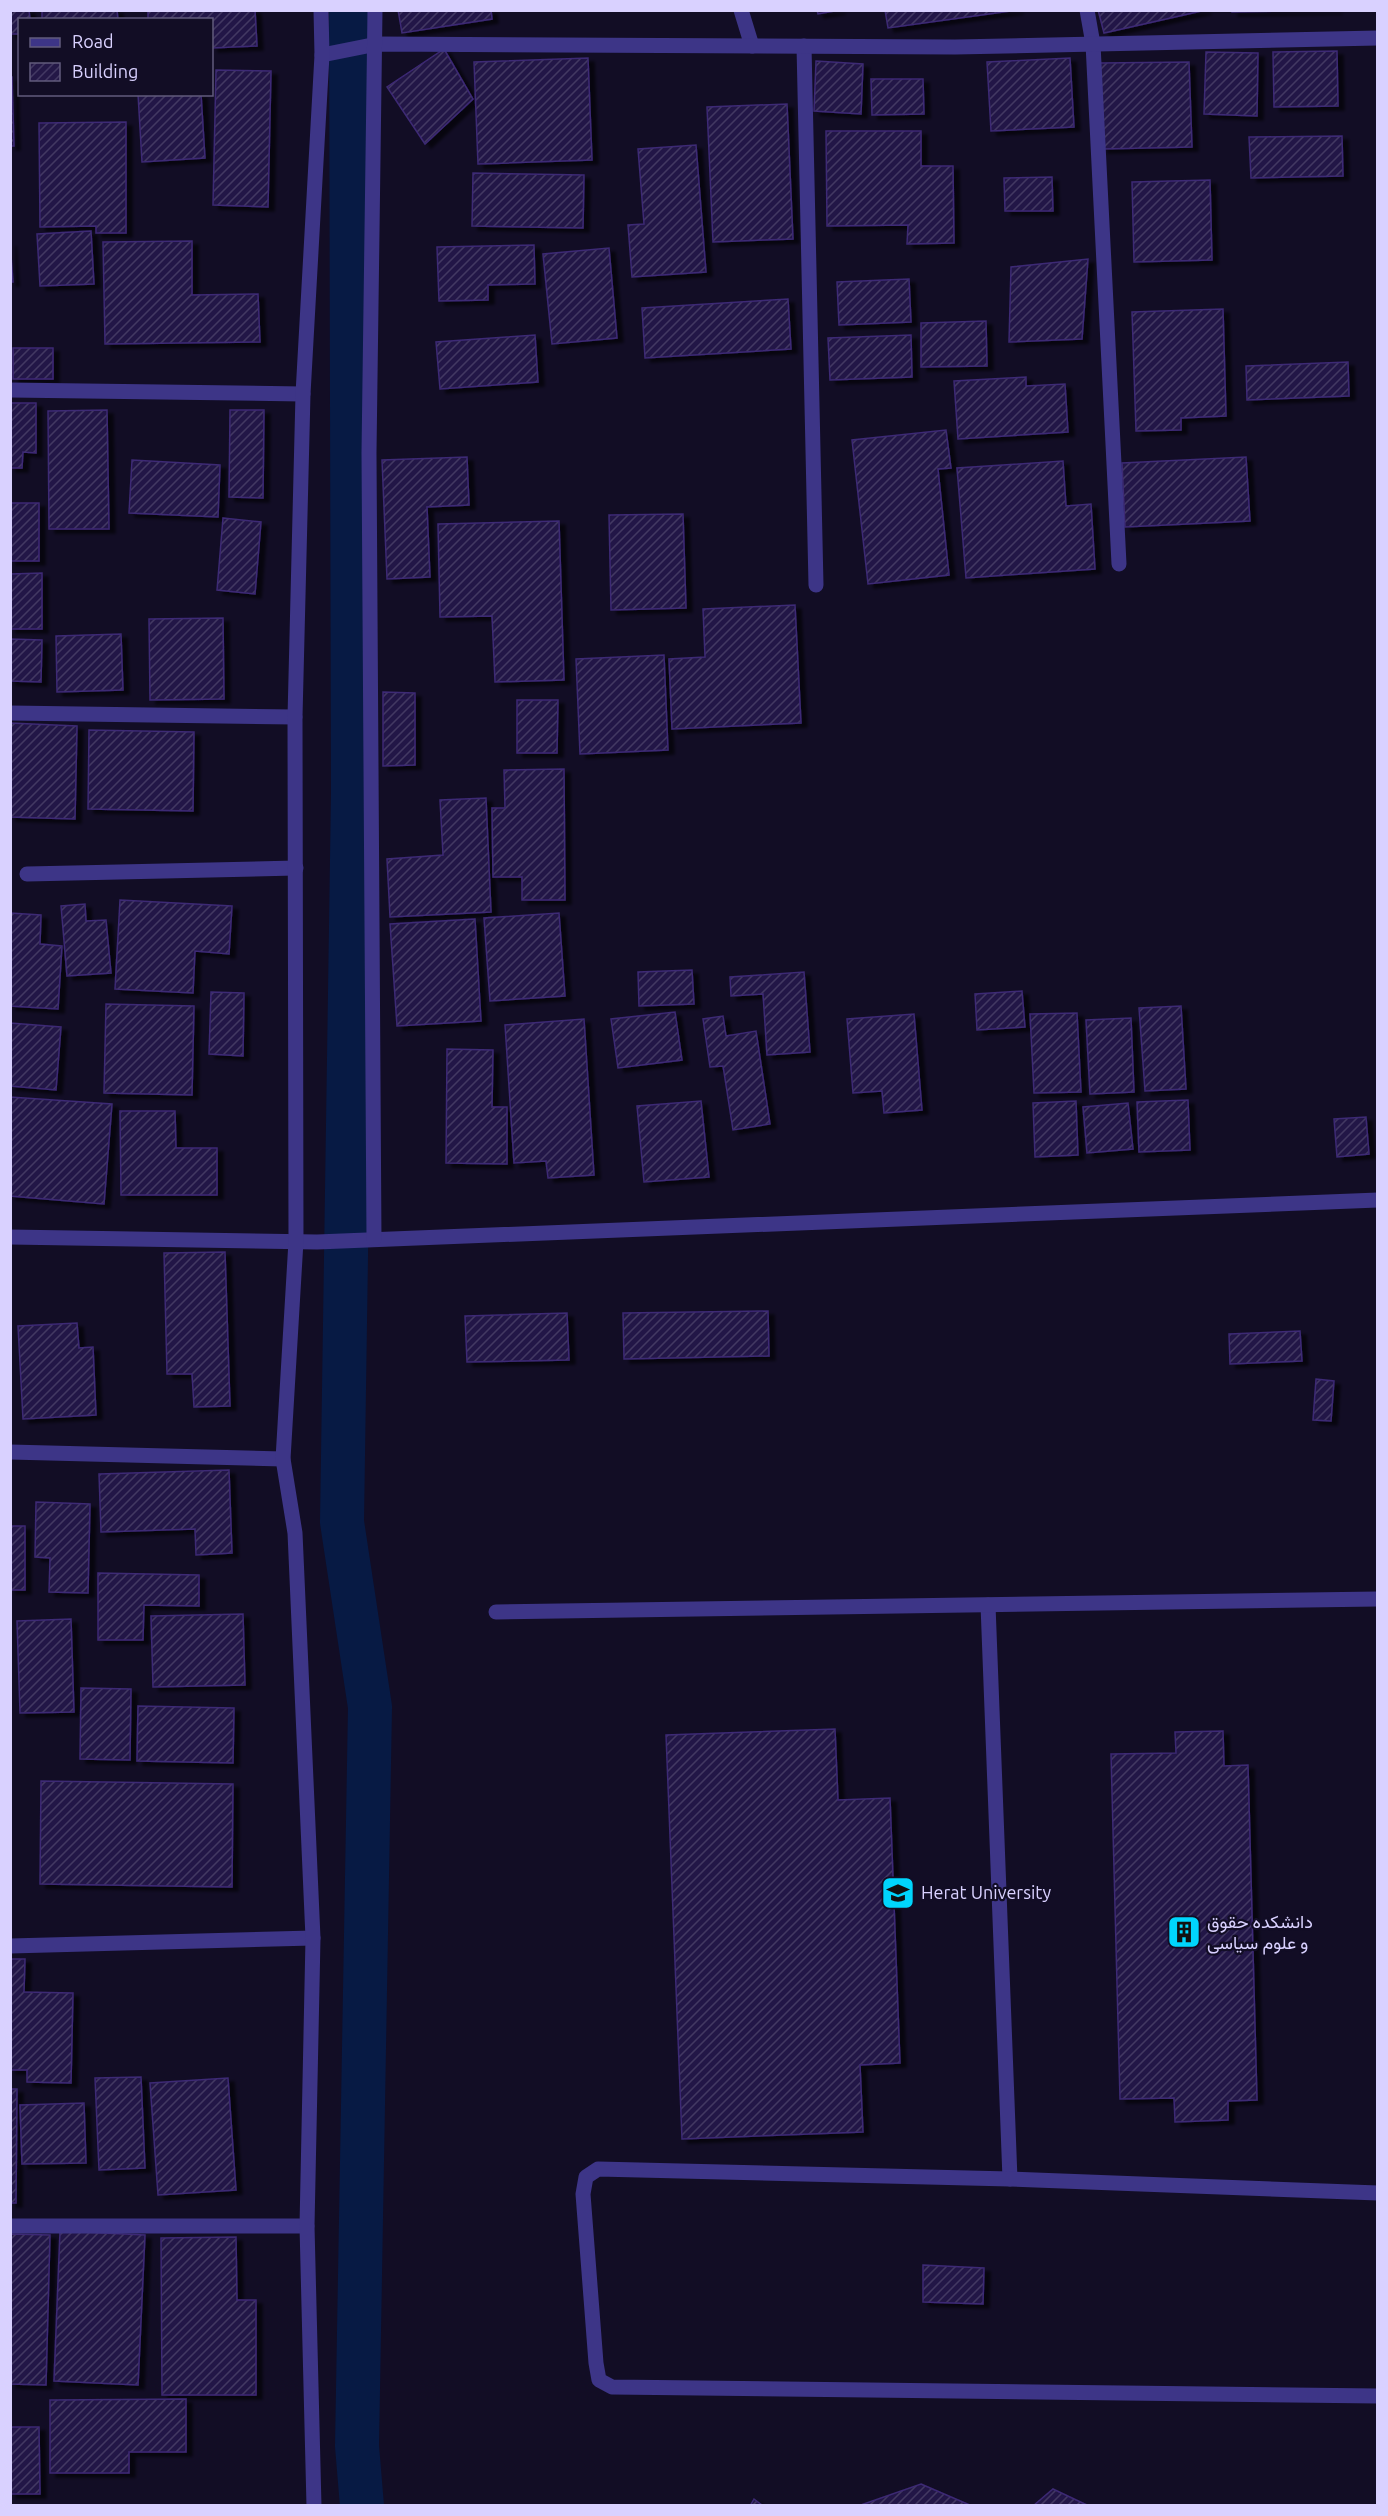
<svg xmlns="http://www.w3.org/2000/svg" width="1388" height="2516" font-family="Ubuntu,Vazirmatn,sans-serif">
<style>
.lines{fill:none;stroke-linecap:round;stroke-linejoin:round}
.canal{stroke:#071a44;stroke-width:44}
.building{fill:url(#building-hatch);stroke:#3c2974;stroke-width:1.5;filter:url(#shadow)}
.service{stroke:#3d3587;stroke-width:15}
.minor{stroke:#3d3587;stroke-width:15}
.labels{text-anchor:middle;stroke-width:4.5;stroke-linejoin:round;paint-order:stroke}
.poi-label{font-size:18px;fill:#d9d1ff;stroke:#120d25;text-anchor:start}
</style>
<defs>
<pattern id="building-hatch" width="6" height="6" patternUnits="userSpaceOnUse" patternTransform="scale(1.5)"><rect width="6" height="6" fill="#241847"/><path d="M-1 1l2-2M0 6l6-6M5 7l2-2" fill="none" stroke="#433963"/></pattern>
<filter id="shadow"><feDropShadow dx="6" dy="4" stdDeviation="1.5" flood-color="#0009"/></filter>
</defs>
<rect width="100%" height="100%" fill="#120d25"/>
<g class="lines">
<polyline class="canal" points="351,10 353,793 342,1522 370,1707 357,2446 362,2506"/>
</g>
<g class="building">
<polygon points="10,10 29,10 30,20 20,20 20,34 10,34"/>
<polygon points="42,10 117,10 118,20 42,20"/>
<polygon points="148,10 255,10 257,46 212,48 212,20 148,20"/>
<polygon points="398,10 491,10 492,19 402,33"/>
<polygon points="817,10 840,10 818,14"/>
<polygon points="885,10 1018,10 888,28"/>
<polygon points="1098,10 1206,10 1104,33"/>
<polygon points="1232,10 1337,10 1232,12"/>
<polygon points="444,49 473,99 425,144 387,87"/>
<polygon points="1337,51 1338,106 1274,107 1273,52"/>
<polygon points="1206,52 1258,53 1257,116 1204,114"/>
<polygon points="588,58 592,160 478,164 474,62"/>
<polygon points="1070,58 1074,127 991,131 987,62"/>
<polygon points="816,61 863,64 861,114 814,111"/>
<polygon points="1189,62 1192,147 1102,149 1100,63"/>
<polygon points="216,70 271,71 268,207 213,205"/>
<polygon points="10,77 12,77 14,146 10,146"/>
<polygon points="871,79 923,79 924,114 872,115"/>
<polygon points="138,94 201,94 205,158 142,162"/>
<polygon points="787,104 793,239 713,242 707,107"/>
<polygon points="126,122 126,233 96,233 96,226 40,227 39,123"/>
<polygon points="826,131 921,131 921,166 953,166 954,243 907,244 908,225 827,226"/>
<polygon points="1342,136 1343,176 1251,178 1249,137"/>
<polygon points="696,145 706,272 632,277 628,225 644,224 638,149"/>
<polygon points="473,173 584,175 583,228 472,226"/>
<polygon points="1052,177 1053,211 1005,211 1004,178"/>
<polygon points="1210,180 1212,260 1134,262 1132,182"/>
<polygon points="91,231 94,284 40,286 37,234"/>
<polygon points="192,241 192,295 258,294 260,342 105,344 103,242"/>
<polygon points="10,242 13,282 10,282"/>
<polygon points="534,245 535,284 488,285 488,300 439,301 437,247"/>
<polygon points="609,248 617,338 552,344 543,254"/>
<polygon points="1088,259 1082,339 1009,342 1011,267"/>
<polygon points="909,279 911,322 839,325 837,282"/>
<polygon points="788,299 791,349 645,358 642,308"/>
<polygon points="1223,309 1226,416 1181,418 1181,430 1136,431 1132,312"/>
<polygon points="986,321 987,366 921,367 921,323"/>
<polygon points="535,335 538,382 440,389 436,342"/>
<polygon points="911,335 912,377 830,380 828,338"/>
<rect x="13" y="348" width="40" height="31"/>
<polygon points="1348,362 1349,396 1247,400 1246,366"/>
<polygon points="1026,377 1026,386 1065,384 1068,432 958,439 954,381"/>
<polygon points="10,403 36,403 36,453 23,452 22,468 10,468"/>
<polygon points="107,410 109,529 49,529 48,411"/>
<polygon points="230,410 264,410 263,498 229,497"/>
<polygon points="946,430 951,468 938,469 949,575 868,584 852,440"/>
<polygon points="467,457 469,505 427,507 430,577 387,579 382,460"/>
<polygon points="1246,457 1250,521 1125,527 1122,463"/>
<polygon points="132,460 220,465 218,517 129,513"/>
<polygon points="1063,461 1066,506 1091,504 1095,569 966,578 957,468"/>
<rect x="10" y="503" width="29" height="58"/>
<polygon points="683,514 686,608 611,610 609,515"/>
<polygon points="223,518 261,522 255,594 217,590"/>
<polygon points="559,521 564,680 495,682 492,616 440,617 438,524"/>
<polygon points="42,573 42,629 10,629 10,574"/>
<polygon points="795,605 801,723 672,729 669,659 705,657 703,609"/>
<polygon points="223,618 224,699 150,700 149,619"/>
<polygon points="121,634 123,690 57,692 56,636"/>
<polygon points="10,639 42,640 41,682 10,681"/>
<polygon points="664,655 668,750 580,754 576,659"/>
<polygon points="383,692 415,693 415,765 383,766"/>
<polygon points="517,700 558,700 557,753 517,753"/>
<polygon points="10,723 77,726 75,819 10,817"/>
<polygon points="89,730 194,732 193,811 88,809"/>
<polygon points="564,769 565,900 522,900 522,877 493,877 492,808 505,808 504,770"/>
<polygon points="486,798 491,912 390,917 387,859 443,855 440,800"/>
<polygon points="120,900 232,906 229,954 195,951 193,993 115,989"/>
<polygon points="85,904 86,921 106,920 111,973 67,976 61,906"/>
<polygon points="10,913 41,915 40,944 62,946 58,1009 10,1006"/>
<polygon points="559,913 565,996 490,1001 484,918"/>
<polygon points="475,919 481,1021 397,1026 390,924"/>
<polygon points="692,970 694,1004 639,1006 638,972"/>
<polygon points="804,972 810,1052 767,1055 763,994 731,996 730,977"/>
<polygon points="1022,991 1025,1027 977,1030 975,994"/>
<polygon points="211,992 244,993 243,1056 209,1054"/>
<polygon points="106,1004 194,1006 192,1095 104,1093"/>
<polygon points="1181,1006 1186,1089 1145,1091 1139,1008"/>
<polygon points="675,1012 682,1060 618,1068 611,1019"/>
<polygon points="1077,1013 1081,1092 1034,1093 1030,1014"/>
<polygon points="914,1014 922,1110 884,1113 882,1091 853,1093 847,1019"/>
<polygon points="723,1016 726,1036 756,1031 770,1124 733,1130 723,1066 710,1067 703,1019"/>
<polygon points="1131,1018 1134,1092 1090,1094 1086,1020"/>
<polygon points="584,1019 594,1175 548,1178 546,1161 514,1163 505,1025"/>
<polygon points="10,1023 61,1027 56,1090 10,1086"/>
<polygon points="447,1049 493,1050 492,1107 507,1107 507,1164 446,1163"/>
<polygon points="10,1097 112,1104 104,1204 10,1196"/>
<polygon points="1188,1100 1190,1150 1139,1152 1137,1102"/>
<polygon points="701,1101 709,1177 644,1182 637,1106"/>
<polygon points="1076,1101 1078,1155 1035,1157 1033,1103"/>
<polygon points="1128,1103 1133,1149 1087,1153 1083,1107"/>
<polygon points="120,1111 175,1111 176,1148 217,1148 217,1195 121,1195"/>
<polygon points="1366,1117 1369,1154 1337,1157 1334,1119"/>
<polygon points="225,1252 230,1406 194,1407 192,1374 167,1374 164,1253"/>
<polygon points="768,1311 769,1356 624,1359 623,1313"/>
<polygon points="567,1313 569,1360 467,1362 465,1316"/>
<polygon points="77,1323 79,1348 93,1347 96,1415 23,1419 18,1326"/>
<polygon points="1300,1331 1302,1361 1230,1364 1229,1334"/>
<polygon points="1316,1379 1334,1381 1331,1421 1313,1420"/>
<polygon points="229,1470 232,1553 196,1555 195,1529 101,1532 99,1474"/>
<polygon points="36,1502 90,1504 88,1593 49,1592 50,1558 35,1557"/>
<rect x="10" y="1526" width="15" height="64"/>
<polygon points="98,1573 199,1575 199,1606 144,1605 143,1640 98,1640"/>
<polygon points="243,1614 245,1685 153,1687 151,1616"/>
<polygon points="71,1619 74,1712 20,1713 17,1621"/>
<polygon points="81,1688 131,1689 130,1760 80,1759"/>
<polygon points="138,1706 234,1708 233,1763 137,1761"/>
<polygon points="835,1729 838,1800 890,1798 900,2063 860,2065 863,2132 682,2139 666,1735"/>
<polygon points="1223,1731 1224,1766 1248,1765 1257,2100 1228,2101 1228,2120 1175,2122 1174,2098 1120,2099 1111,1754 1176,1753 1175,1732"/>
<polygon points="41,1781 233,1784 232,1887 40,1884"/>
<polygon points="10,1959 25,1959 24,1992 73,1993 71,2083 27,2082 27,2070 10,2070"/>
<polygon points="141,2077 145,2168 99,2170 95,2078"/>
<polygon points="228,2078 236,2190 158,2195 150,2083"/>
<polygon points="10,2089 17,2089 16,2203 10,2203"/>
<polygon points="84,2103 86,2163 22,2164 20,2105"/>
<polygon points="60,2231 145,2235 138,2385 54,2381"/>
<polygon points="10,2234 50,2235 46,2385 10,2384"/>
<polygon points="236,2237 237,2300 256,2300 256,2395 162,2395 161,2238"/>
<polygon points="923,2265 984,2268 983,2304 923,2302"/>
<polygon points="186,2399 186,2452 129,2452 129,2473 50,2473 50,2400"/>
<polygon points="10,2427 39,2427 40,2494 10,2494"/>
<polygon points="921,2484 972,2506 858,2506"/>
<polygon points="1053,2489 1089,2506 1033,2506"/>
<polygon points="754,2499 763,2506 750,2506"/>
</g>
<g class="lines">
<g class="service">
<polyline points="988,1605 1010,2179"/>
<polyline points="496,1612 1378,1599"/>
<polyline points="1378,2193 1010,2179 598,2169 586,2177 583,2194 596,2363 599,2380 612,2387 1378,2396"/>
</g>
<g class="minor">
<polyline points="741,10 752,46"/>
<polyline points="1087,10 1093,44 1119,564"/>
<polyline points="804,46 816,585"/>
<polyline points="322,55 377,44 955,47 1378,38"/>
<polyline points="10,390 303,394"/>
<polyline points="10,713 295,717"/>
<polyline points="27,874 296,868"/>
<polyline points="10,1237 317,1242 1378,1200"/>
<polyline points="374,1239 369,453 375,10"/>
<polyline points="10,1452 283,1459"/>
<polyline points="10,1946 313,1938"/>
<polyline points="10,2226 307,2226"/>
<polyline points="314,2506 307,2226 313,1938 295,1533 283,1459 296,1241 295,717 303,394 322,55 321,10"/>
</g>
</g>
<defs>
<symbol id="university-square" viewBox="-11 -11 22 22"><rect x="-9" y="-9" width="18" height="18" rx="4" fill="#00d5fc" stroke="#120d25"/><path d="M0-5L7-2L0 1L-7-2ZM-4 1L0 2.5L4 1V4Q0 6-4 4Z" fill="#111"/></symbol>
<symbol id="building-square" viewBox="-11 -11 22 22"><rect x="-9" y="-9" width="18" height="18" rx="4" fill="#00d5fc" stroke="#120d25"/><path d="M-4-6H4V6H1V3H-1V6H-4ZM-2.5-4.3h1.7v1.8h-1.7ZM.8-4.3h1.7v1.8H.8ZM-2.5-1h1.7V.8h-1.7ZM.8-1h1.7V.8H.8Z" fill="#111"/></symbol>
</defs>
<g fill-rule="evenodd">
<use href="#university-square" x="879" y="1874" width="38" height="38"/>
<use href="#building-square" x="1165" y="1913" width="38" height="38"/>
</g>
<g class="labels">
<g class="poi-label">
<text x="921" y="1899">Herat University</text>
<text x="1207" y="1928">دانشکده حقوق<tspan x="1207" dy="21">و علوم سیاسی</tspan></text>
</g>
</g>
<rect width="1388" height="2516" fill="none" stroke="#d9d1ff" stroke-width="24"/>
<rect x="18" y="18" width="195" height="78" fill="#120d25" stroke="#625b7c" stroke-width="1.5"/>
<rect x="30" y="38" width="30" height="9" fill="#3d3587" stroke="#625b7c" stroke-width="1.5"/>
<text x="72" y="48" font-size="18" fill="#d9d1ff">Road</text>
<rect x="30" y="63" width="30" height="18" fill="url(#building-hatch)" stroke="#625b7c" stroke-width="1.5"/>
<text x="72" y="78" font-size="18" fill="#d9d1ff">Building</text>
</svg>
